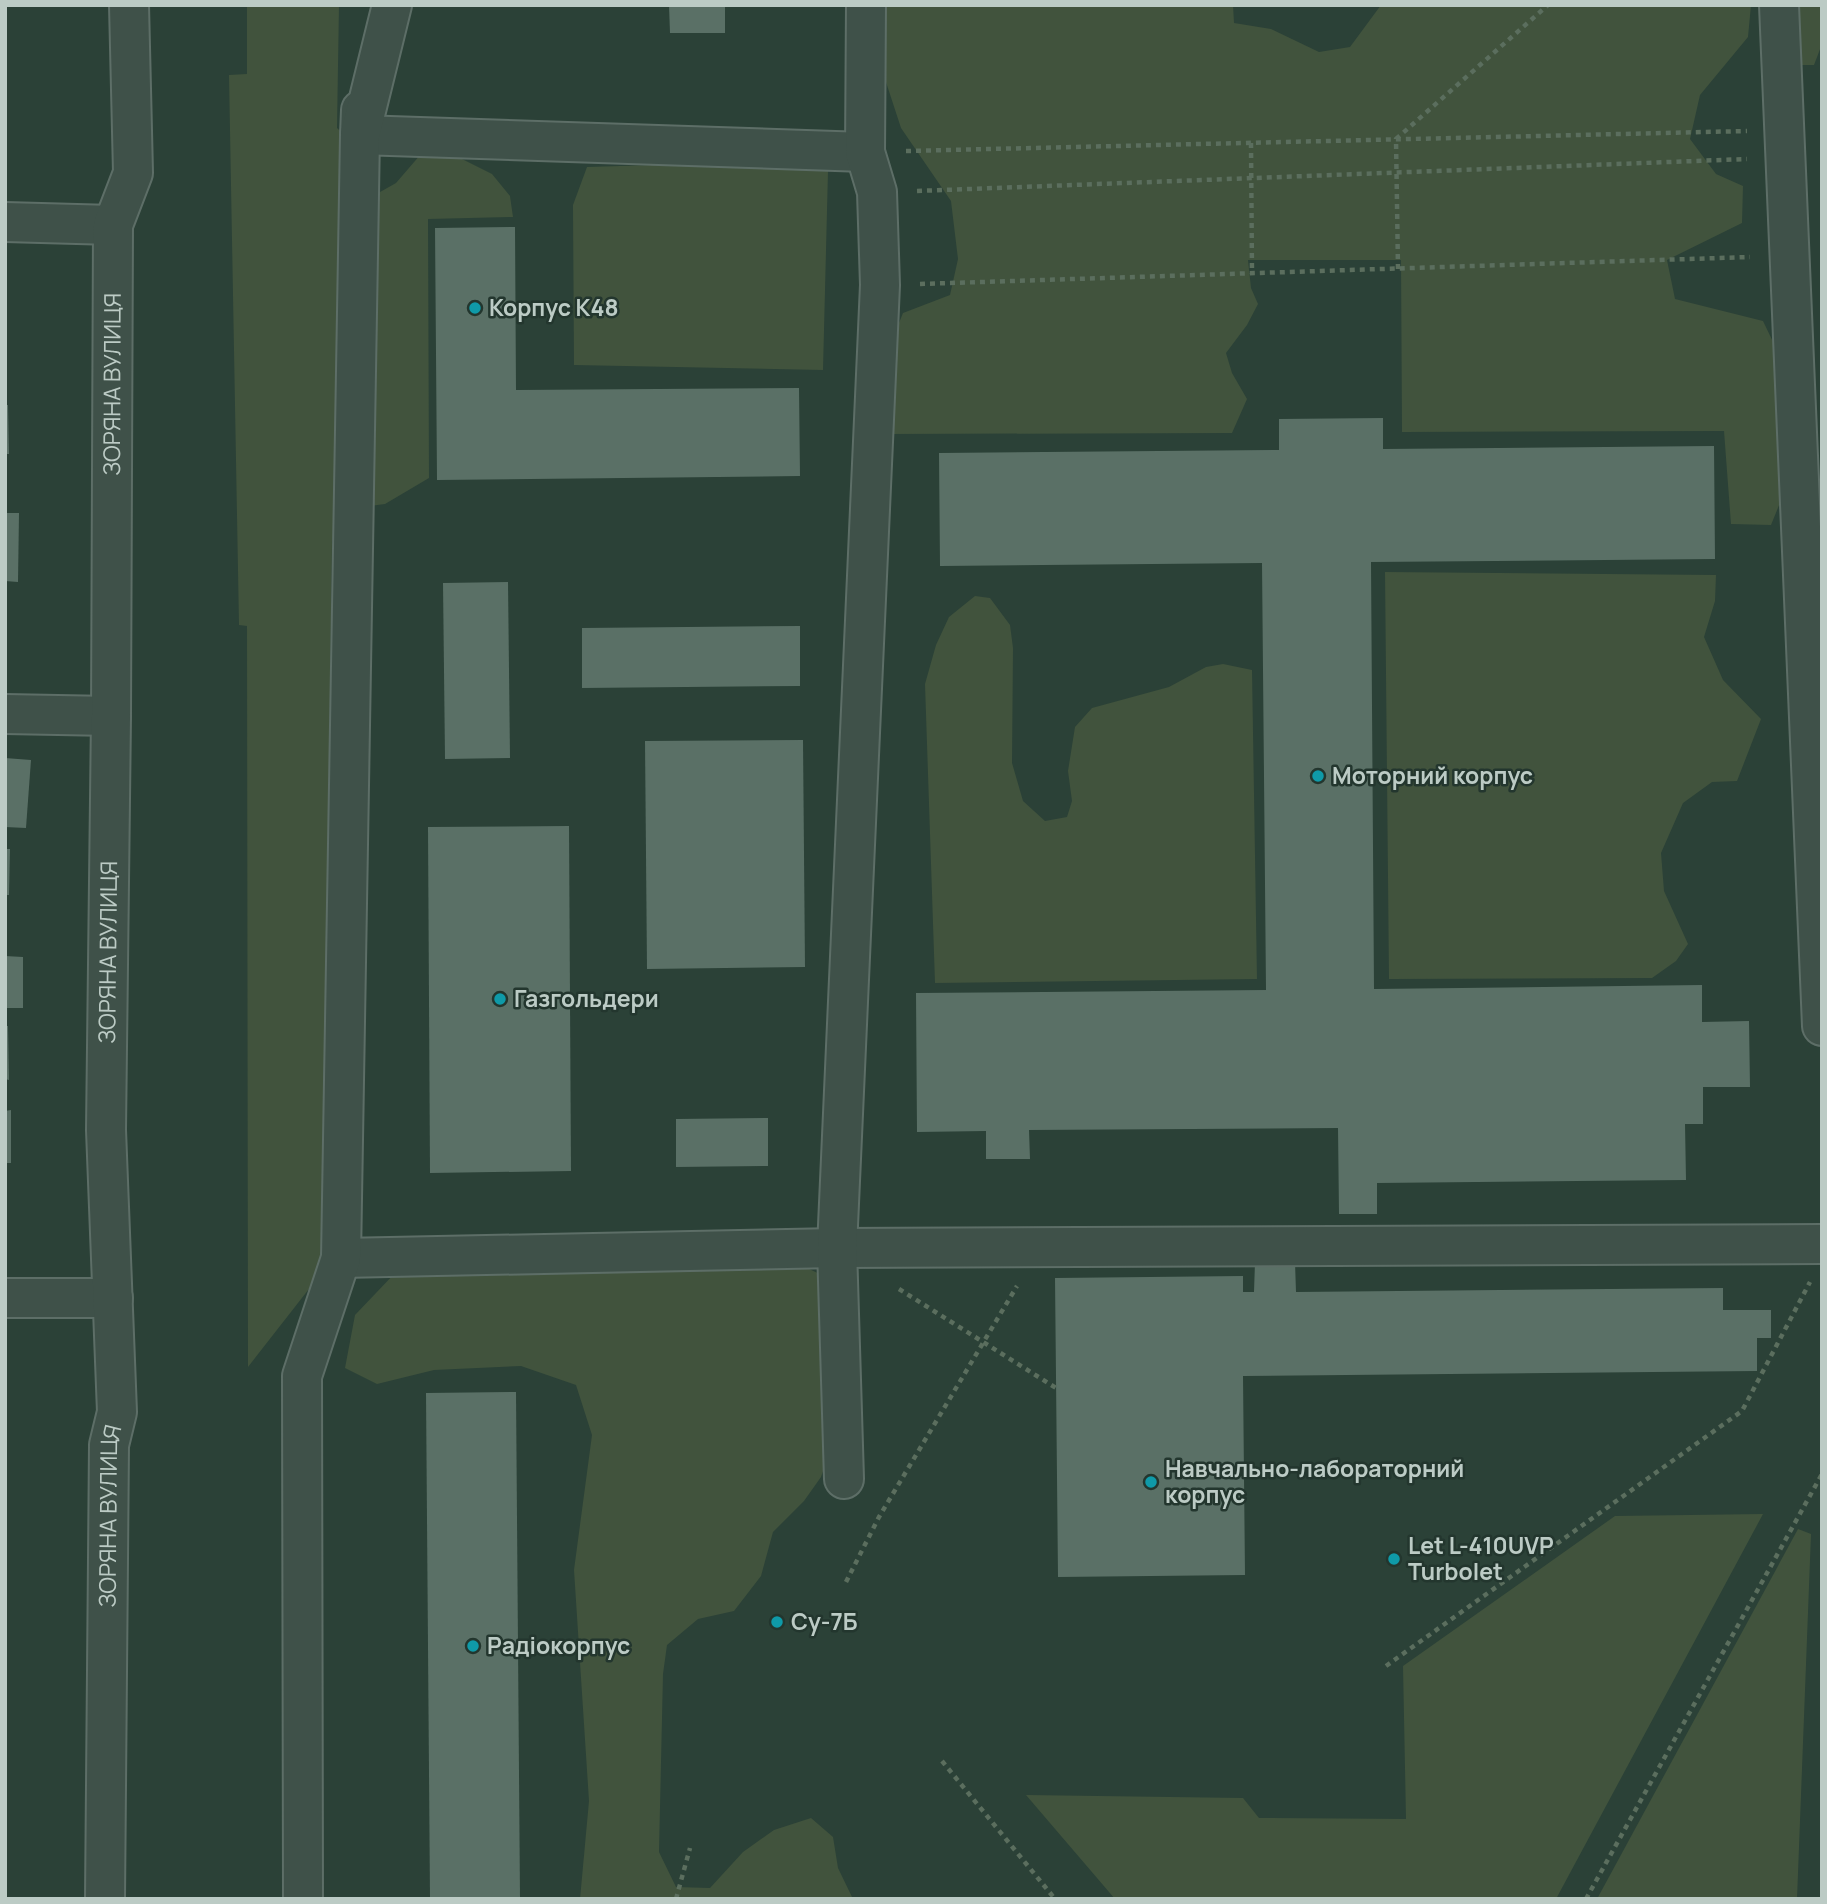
<svg xmlns="http://www.w3.org/2000/svg" width="1827" height="1904" font-family="Manrope,sans-serif">
<style>
.green{fill:#41533d}
.building{fill:#5a7066}
.lines{fill:none;stroke-linecap:round;stroke-linejoin:round}
.minor-casing{stroke:#5d6e67;stroke-width:42}
.path{stroke:#5b6e5e;stroke-width:4.5;stroke-dasharray:5 5;stroke-linecap:butt}
.minor{stroke:#3f5149;stroke-width:38}
.culture-dot{fill:#0f9aa8;stroke:#23362e;stroke-width:2.5}
.labels{text-anchor:middle;stroke-width:5;stroke-linejoin:round;paint-order:stroke}
.poi-label{font-size:23px;font-weight:bold;fill:#bccbc5;stroke:#23362e;text-anchor:start}
.street-label{font-size:23px;fill:#bccbc5;stroke:#23362e}
</style>
<rect width="100%" height="100%" fill="#2b4137"/>
<g class="green">
<polygon points="247,5 339,5 337,128 354,144 366,200 396,183 421,154 452,154 492,174 510,196 513,217 428,219 429,478 385,504 362,507 332,541 323,1271 248,1367 247,626 239,625 229,75 247,74"/>
<polygon points="869,5 1233,5 1234,23 1271,29 1319,52 1350,47 1381,5 1751,5 1748,37 1700,95 1690,139 1716,174 1743,186 1742,223 1667,260 1675,299 1763,321 1776,348 1784,493 1771,525 1731,524 1724,431 1402,432 1401,260 1248,260 1251,288 1258,304 1247,325 1226,353 1232,373 1247,399 1232,433 887,434 889,348 903,313 950,295 958,259 951,201 901,128 868,27"/>
<polygon points="1792,5 1822,5 1822,44 1814,65 1795,65"/>
<polygon points="721,163 828,171 823,370 574,365 573,205 587,167"/>
<polygon points="1385,572 1716,575 1715,601 1704,637 1723,680 1761,719 1737,781 1712,782 1683,803 1661,853 1664,891 1688,944 1676,961 1652,978 1389,979"/>
<polygon points="975,596 990,598 1010,625 1013,648 1012,763 1023,801 1045,821 1067,817 1072,801 1068,771 1075,727 1092,708 1169,687 1206,667 1223,664 1252,670 1257,979 935,983 925,684 936,645 949,617"/>
<polygon points="807,1268 826,1277 832,1445 821,1477 804,1501 773,1532 761,1576 734,1611 698,1619 667,1645 663,1674 659,1852 676,1887 710,1888 743,1852 774,1830 811,1818 833,1837 838,1868 853,1899 580,1899 589,1801 574,1570 592,1435 576,1385 521,1366 434,1370 377,1384 345,1368 355,1315 396,1272 805,1269"/>
<polygon points="1763,1514 1556,1899 1115,1899 1026,1795 1243,1798 1259,1818 1406,1819 1403,1666 1615,1516"/>
<polygon points="1798,1529 1811,1534 1797,1899 1597,1899"/>
</g>
<g class="building">
<polygon points="669,5 725,5 725,33 670,33"/>
<polygon points="515,227 516,390 799,388 800,476 437,480 435,228"/>
<polygon points="5,405 8,405 9,454 5,454"/>
<polygon points="1383,418 1383,449 1714,446 1715,559 1371,562 1374,989 1702,985 1702,1022 1749,1021 1750,1087 1703,1087 1703,1124 1685,1124 1686,1180 1377,1183 1377,1214 1339,1214 1338,1128 1029,1130 1030,1159 986,1159 986,1131 917,1132 916,993 1266,990 1262,563 940,566 939,453 1279,450 1279,419"/>
<polygon points="5,513 19,513 18,582 5,581"/>
<polygon points="508,582 510,758 445,759 443,583"/>
<polygon points="800,626 800,686 582,688 582,628"/>
<polygon points="803,740 805,967 647,969 645,741"/>
<polygon points="5,758 31,760 26,828 5,827"/>
<polygon points="569,826 571,1171 430,1173 428,827"/>
<polygon points="5,849 10,849 9,895 5,895"/>
<polygon points="5,956 23,957 23,1008 5,1008"/>
<polygon points="5,1026 8,1026 9,1080 5,1079"/>
<polygon points="11,1110 11,1163 5,1163 5,1111"/>
<polygon points="768,1118 768,1166 676,1167 676,1119"/>
<polygon points="1255,1262 1295,1262 1296,1292 1723,1288 1723,1310 1771,1310 1771,1338 1757,1338 1757,1371 1243,1376 1245,1575 1058,1577 1055,1278 1243,1276 1243,1292 1254,1292"/>
<polygon points="516,1392 520,1899 430,1899 426,1393"/>
</g>
<g class="lines">
<defs>
<g id="minor">
<polyline points="1779,5 1822,1026"/>
<polyline points="361,110 360,135 865,152"/>
<polyline points="5,222 113,225"/>
<polyline points="5,714 111,716"/>
<polyline points="341,1258 837,1248 1822,1244"/>
<polyline points="5,1298 113,1298"/>
<polyline points="844,1479 837,1248 880,285 877,192 865,152 866,5"/>
<path id="s1" d="M105 1899 109 1445 117 1412 106 1130 111 716 113 225 133 173 129 5"/>
<polyline points="303,1899 302,1376 341,1258 360,135 392,5"/>
</g>
</defs>
<use href="#minor" class="minor-casing"/>
<g class="path">
<polyline points="1251,143 1252,274"/>
<polyline points="906,151 1747,131"/>
<polyline points="917,191 1747,159"/>
<polyline points="1398,269 1396,139 1548,5"/>
<polyline points="920,284 1750,257"/>
<polyline points="899,1289 1056,1388"/>
<polyline points="846,1582 879,1517 1017,1286"/>
<polyline points="1386,1666 1742,1411 1810,1282"/>
<polyline points="942,1761 1055,1899"/>
<polyline points="676,1899 690,1848"/>
<polyline points="1586,1899 1822,1474"/>
</g>
<use href="#minor" class="minor"/>
</g>
<g class="culture-dot">
<circle cx="475" cy="308" r="7"/>
<circle cx="1318" cy="776" r="7"/>
<circle cx="500" cy="999" r="7"/>
<circle cx="1151" cy="1482" r="7"/>
<circle cx="1394" cy="1559" r="7"/>
<circle cx="777" cy="1622" r="7"/>
<circle cx="473" cy="1646" r="7"/>
</g>
<g class="labels">
<g class="poi-label">
<text x="489" y="316">Корпус К48</text>
<text x="1332" y="784">Моторний корпус</text>
<text x="514" y="1007">Газгольдери</text>
<text x="1165" y="1477">Навчально-лабораторний<tspan x="1165" dy="26">корпус</tspan></text>
<text x="1408" y="1554">Let L-410UVP<tspan x="1408" dy="26">Turbolet</tspan></text>
<text x="791" y="1630">Су-7Б</text>
<text x="487" y="1654">Радіокорпус</text>
</g>
<g class="street-label">
<text dy="8" stroke="none"><textPath href="#s1" startOffset="1516">ЗОРЯНА ВУЛИЦЯ</textPath></text>
<text dy="8" stroke="none"><textPath href="#s1" startOffset="948">ЗОРЯНА ВУЛИЦЯ</textPath></text>
<text dy="8" stroke="none"><textPath href="#s1" startOffset="383">ЗОРЯНА ВУЛИЦЯ</textPath></text>
</g>
</g>
<rect width="1827" height="1904" fill="none" stroke="#bccbc5" stroke-width="14"/>
</svg>
